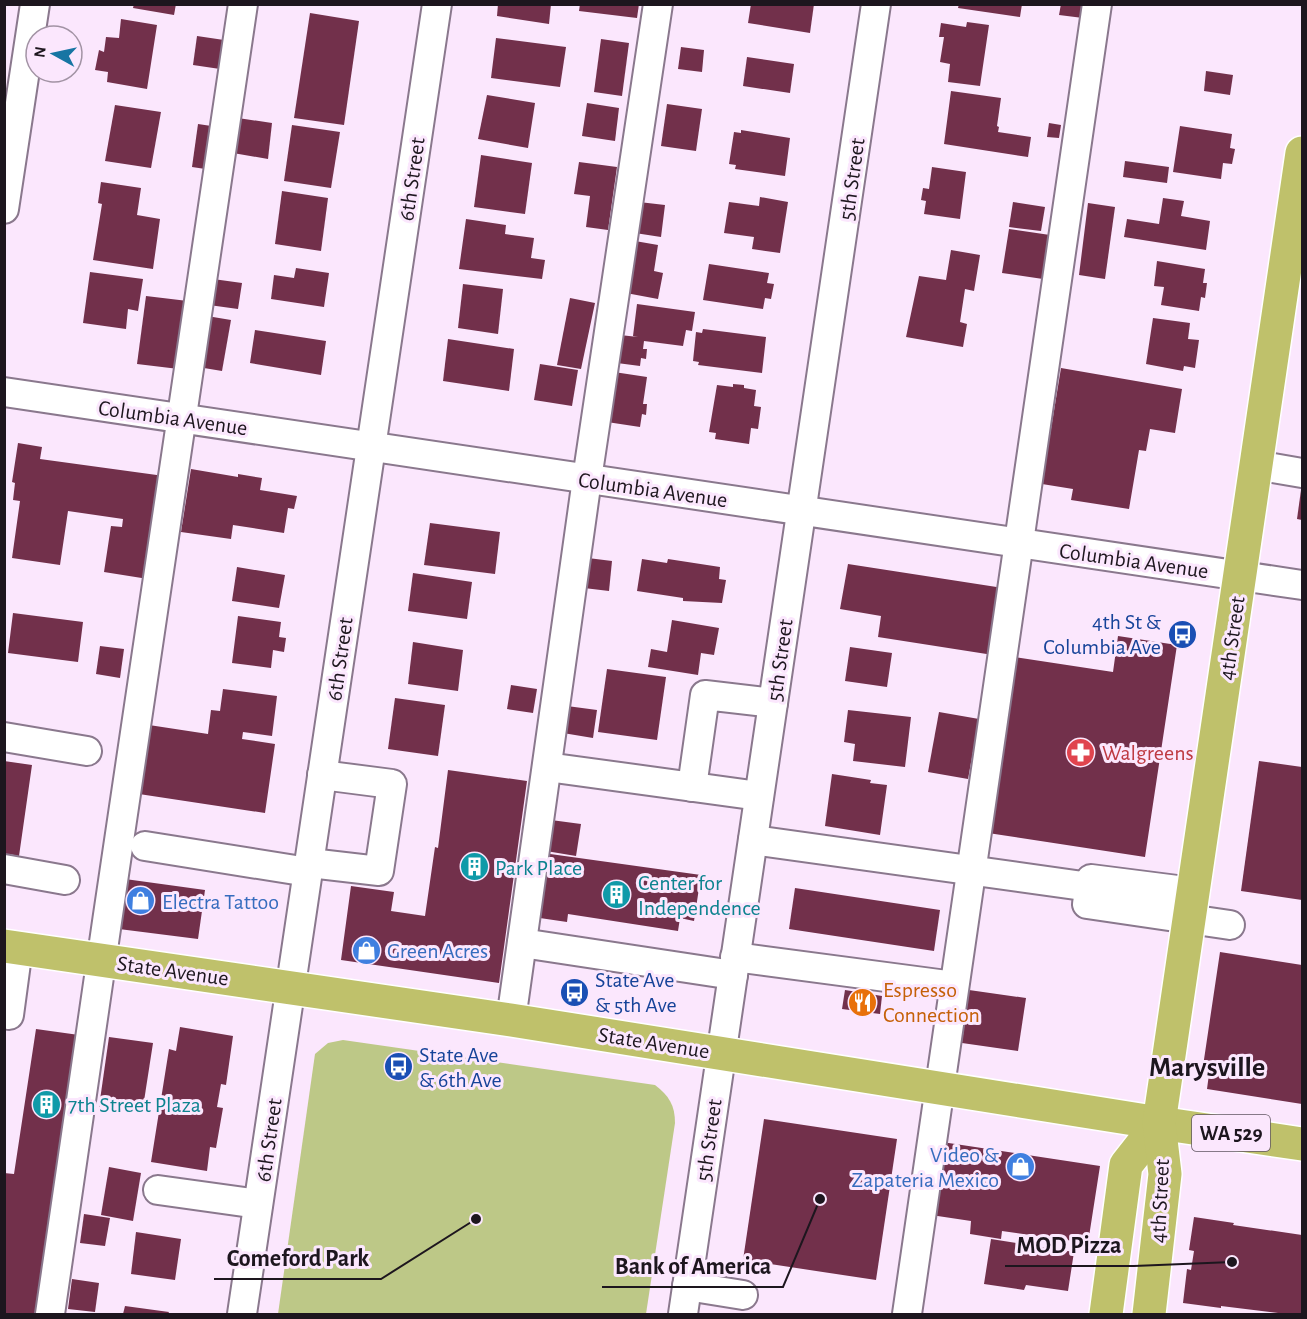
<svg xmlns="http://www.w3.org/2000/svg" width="1307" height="1319" font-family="'Alegreya Sans',sans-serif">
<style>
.green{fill:#bdc887}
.building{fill:#72304b}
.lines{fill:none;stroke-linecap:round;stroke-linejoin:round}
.minor-casing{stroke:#8a788d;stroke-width:32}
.major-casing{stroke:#fff;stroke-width:36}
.minor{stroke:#fff;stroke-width:28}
.major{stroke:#bfc16b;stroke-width:33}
.labels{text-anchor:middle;stroke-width:6;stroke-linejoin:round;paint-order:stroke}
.shield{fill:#fbe7fd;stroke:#605561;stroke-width:1.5}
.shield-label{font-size:21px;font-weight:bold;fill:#1d161e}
.street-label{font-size:22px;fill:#1d161e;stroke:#fbe7fd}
.transit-label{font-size:22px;fill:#164399;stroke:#fbe7fd;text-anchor:start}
.health-label{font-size:22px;fill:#be3a42;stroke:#fbe7fd;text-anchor:start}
.culture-label{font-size:22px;fill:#0d838f;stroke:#fbe7fd;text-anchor:start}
.shop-label{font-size:22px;fill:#366cbe;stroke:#fbe7fd;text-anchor:start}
.food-label{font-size:22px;fill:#c56008;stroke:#fbe7fd;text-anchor:start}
.district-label{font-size:28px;font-weight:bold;fill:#1d161e;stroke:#fbe7fd}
.leader{fill:none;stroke:#1d161e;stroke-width:2}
.callout-dot{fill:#1d161e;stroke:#fbe7fd;stroke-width:2}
.callout-label{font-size:24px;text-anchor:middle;font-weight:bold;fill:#1d161e;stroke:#fbe7fd;stroke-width:6;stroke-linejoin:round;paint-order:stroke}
</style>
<rect width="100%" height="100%" fill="#fbe7fd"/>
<path class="green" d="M343 1040 655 1085C669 1096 675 1105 675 1123L646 1314H278L315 1054 328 1043Z"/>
<g class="building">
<polygon points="134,4 176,4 174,15 133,8"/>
<polygon points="498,4 551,4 549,24 497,16"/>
<polygon points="580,4 639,4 637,18 579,11"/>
<polygon points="751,4 814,4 810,33 748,23"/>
<polygon points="959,4 1022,4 1020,17 958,8"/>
<polygon points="1061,4 1085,4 1083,18 1059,15"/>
<polygon points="310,13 359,21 344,125 294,118"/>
<polygon points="121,19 157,25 147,89 107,82 108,72 95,70 99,50 104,52 106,37 119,38"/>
<polygon points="967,22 989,25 980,86 948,82 950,64 940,62 944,37 939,37 941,23 966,27"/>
<polygon points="197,36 224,40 220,69 193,65"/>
<polygon points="496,38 566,47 560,87 491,78"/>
<polygon points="601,39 629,43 622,96 594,92"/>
<polygon points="681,47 704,50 702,72 678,69"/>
<polygon points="747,57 794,64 790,93 743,86"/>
<polygon points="1206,71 1233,75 1230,95 1204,91"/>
<polygon points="951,91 1001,98 997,126 999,127 998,132 1031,137 1028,157 944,144"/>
<polygon points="487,95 535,103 528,148 478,139"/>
<polygon points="587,103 619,108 615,141 582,136"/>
<polygon points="667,104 702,109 696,151 661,146"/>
<polygon points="115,105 161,112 151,168 105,161"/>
<polygon points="238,118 272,123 268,159 233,153"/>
<polygon points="1049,123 1061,125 1059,138 1047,137"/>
<polygon points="198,124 218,127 212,170 192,167"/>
<polygon points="292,125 340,132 331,188 284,181"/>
<polygon points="1180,126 1232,134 1230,148 1235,149 1232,164 1223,163 1221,179 1173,172"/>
<polygon points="741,130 790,138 785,176 735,169 736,165 729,164 734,132 741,133"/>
<polygon points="481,155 532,163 525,214 474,207"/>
<polygon points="1125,161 1169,167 1167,183 1123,177"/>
<polygon points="579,162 617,167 608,230 586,227 590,196 574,194"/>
<polygon points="932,167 966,172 960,219 924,214 926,201 921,200 923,188 929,189"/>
<polygon points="101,182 141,188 137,215 160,219 153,269 93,260 102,204 98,203"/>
<polygon points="282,191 328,198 321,251 275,244"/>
<polygon points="760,197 788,202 780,253 752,249 754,237 724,233 729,202 759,206"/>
<polygon points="1163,198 1184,201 1181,216 1210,221 1206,250 1124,237 1127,219 1159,224"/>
<polygon points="639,202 665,205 661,237 635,233"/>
<polygon points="1013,202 1045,207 1041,231 1009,227"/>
<polygon points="1088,203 1115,207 1105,279 1079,275"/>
<polygon points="466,219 506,225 505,234 534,238 531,258 545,260 542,279 459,269"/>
<polygon points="1009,229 1050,235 1043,279 1002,273"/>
<polygon points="635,241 658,245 654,271 663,273 658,299 626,293"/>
<polygon points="951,250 980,255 974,291 965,289 960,322 967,324 963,347 906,337 919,276 946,280"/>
<polygon points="1157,261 1205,269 1203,283 1207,283 1205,298 1201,297 1199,311 1161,305 1164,287 1154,286"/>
<polygon points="709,264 769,273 767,283 774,284 771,299 765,298 763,309 703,300"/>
<polygon points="296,268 329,273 324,307 271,299 274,275 294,278"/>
<polygon points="90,272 143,279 138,311 128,309 126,329 83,323"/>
<polygon points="213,279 242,283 238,309 209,305"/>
<polygon points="463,284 503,289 498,334 458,328"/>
<polygon points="146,296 196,302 187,370 137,364"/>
<polygon points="570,298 595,303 581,369 557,365"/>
<polygon points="637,304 695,312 692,331 686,330 683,346 644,341 643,349 647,349 646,359 641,358 640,366 617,363 620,335 638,337 633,336"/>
<polygon points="207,316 231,320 222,371 198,367"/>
<polygon points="1153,318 1190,323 1188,339 1199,340 1195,368 1184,366 1183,371 1146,364"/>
<polygon points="703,329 766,337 762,373 698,365 699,362 693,361 696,332 702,333"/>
<polygon points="255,330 326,341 321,375 250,363"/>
<polygon points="448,339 514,349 509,391 443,381"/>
<polygon points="540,364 578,370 572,406 534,400"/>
<polygon points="1061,368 1182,389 1175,433 1150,429 1146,451 1139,450 1129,509 1071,500 1073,489 1042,484"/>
<polygon points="614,372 647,377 643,404 647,404 646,415 642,414 640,427 607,422"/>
<polygon points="733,384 744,385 744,388 756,390 754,406 761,407 758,429 751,428 749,444 715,439 716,433 709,432 717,385 733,387"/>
<polygon points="18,443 42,447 40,459 164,476 148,579 104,572 111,526 122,527 123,519 68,511 60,565 12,558 20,501 13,500 15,483 12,482"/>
<polygon points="191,469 238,477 238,474 262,478 260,490 297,496 294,509 288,508 284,533 233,525 231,539 181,532"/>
<polygon points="1301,490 1302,490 1302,520 1297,519"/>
<polygon points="430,523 500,532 495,574 424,565"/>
<polygon points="588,558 612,561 609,591 584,588"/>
<polygon points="642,559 667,563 668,559 720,567 719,579 726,580 722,603 683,601 683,598 637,591"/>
<polygon points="848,564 1003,588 993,655 878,637 881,616 840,609"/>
<polygon points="237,567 285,575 279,608 232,601"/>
<polygon points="413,573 472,582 467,619 408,611"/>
<polygon points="13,613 83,622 78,662 8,653"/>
<polygon points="238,616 281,622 279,637 286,638 284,652 273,650 271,668 232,663"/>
<polygon points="672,620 719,628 714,655 701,653 698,675 648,667 651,649 667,652"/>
<polygon points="1118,636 1177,645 1145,857 988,833 1015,657 1113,672"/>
<polygon points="413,642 463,650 458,691 408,684"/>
<polygon points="100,646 124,649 120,678 96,674"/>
<polygon points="850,647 892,653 887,687 845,681"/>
<polygon points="607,669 666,677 657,740 598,732"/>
<polygon points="511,685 537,689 533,713 507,709"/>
<polygon points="223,689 277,696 272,736 243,732 242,739 275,744 265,813 139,794 149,725 208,734 211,710 220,711"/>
<polygon points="395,698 445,705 438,756 388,749"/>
<polygon points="567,706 597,710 593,738 563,733"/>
<polygon points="848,710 911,717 905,767 853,761 855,744 844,742"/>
<polygon points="939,712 979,719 968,779 928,772"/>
<polygon points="4,761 32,765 19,856 9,854 8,858 4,857"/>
<polygon points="1259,761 1302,767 1302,900 1241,891"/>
<polygon points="448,770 527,781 499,983 341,960 351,886 394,892 391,911 425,916 435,847 438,848"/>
<polygon points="832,774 871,780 870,783 887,785 880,835 825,826"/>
<polygon points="551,820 581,824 576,856 546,851"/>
<polygon points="543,853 701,875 694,921 680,918 678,931 568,914 567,922 533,917"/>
<polygon points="125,879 205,890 198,939 119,929"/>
<polygon points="795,888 940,910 934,951 789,929"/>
<polygon points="1220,952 1302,965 1302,1104 1207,1089 1209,1074 1202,1073"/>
<polygon points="845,990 882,996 880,1014 842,1009"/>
<polygon points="969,990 1026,998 1018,1051 962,1043"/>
<polygon points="180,1027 233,1036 226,1085 221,1084 217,1107 223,1108 216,1148 210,1147 207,1171 151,1162 169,1049 176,1051"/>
<polygon points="36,1029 79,1035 39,1314 4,1314 4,1173 14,1174"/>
<polygon points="109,1037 153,1043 142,1114 99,1107"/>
<polygon points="764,1119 897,1139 876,1280 743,1260"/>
<polygon points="942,1142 1100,1166 1088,1243 1002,1231 1001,1239 970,1234 971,1221 931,1215"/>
<polygon points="109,1167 141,1173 133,1221 101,1215"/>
<polygon points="84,1214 110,1218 105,1246 80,1243"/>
<polygon points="1194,1217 1234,1223 1233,1225 1302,1235 1302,1314 1286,1314 1221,1306 1221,1308 1183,1303 1187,1269 1191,1270 1194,1251 1189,1250"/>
<polygon points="136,1232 181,1239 175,1280 131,1274"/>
<polygon points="991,1239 1074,1252 1068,1291 1026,1285 1024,1290 984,1284"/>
<polygon points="72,1279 99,1283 95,1312 68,1309"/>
<polygon points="125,1306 169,1312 168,1314 123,1314"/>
</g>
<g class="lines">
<defs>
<g id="minor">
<polyline points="4,209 35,4"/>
<polyline points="4,392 1302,585"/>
<polyline points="1256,465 1302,473"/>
<polyline points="4,737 87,751"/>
<polyline points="547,767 759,796"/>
<polyline points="692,787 705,695 773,703"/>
<polyline points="753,840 1090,887"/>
<polyline points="145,846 308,872"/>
<polyline points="310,863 379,871 392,784 322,775"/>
<polyline points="4,869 65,880"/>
<polyline points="1193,892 1091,879 1087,904 1230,925"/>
<polyline points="522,943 733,975"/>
<polyline points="735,957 954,986"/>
<polyline points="9,1015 18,948"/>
<polyline points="511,1020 587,479 658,4"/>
<polyline points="158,1190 258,1204"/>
<polyline points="687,1286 743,1295"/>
<path d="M50 1314C112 877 180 441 243 4"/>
<polyline points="242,1314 437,4"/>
<polyline points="683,1314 876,4"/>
<polyline points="907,1314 1097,4"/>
</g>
<g id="major">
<polyline points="4,946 511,1020 1159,1123 1302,1144"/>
<polyline points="1106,1314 1126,1165 1159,1123"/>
<polyline points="1149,1314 1165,1174 1159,1123 1302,153"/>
</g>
</defs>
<use href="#minor" class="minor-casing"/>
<use href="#major" class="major-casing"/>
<use href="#minor" class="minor"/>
<use href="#major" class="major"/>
</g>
<defs>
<symbol id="bus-disc" viewBox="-11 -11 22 22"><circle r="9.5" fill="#1a4fb4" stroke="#fbe7fd"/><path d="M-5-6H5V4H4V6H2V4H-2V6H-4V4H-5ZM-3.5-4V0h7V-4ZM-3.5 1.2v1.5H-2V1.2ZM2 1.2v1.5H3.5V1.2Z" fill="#fff"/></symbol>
<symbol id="pharmacy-disc" viewBox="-11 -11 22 22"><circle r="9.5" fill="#e0444e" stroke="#fbe7fd"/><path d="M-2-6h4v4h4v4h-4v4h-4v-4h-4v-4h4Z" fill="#fff"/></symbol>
<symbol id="building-disc" viewBox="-11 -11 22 22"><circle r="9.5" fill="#0f9aa8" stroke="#fbe7fd"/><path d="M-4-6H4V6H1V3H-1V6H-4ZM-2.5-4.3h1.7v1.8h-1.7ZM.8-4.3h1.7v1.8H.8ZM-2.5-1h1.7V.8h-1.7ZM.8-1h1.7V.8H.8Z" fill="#fff"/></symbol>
<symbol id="shop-disc" viewBox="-11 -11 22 22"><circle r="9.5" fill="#3f7fe0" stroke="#fbe7fd"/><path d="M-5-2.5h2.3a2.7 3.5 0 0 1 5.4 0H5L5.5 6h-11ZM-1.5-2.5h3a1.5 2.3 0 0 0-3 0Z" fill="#fff"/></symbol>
<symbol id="restaurant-disc" viewBox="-11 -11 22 22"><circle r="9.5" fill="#e8710a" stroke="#fbe7fd"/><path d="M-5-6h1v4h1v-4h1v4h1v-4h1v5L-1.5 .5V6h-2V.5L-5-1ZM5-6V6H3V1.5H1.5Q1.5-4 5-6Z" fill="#fff"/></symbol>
</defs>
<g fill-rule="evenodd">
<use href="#bus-disc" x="1166" y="618" width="33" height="33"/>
<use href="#pharmacy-disc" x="1064" y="736" width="33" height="33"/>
<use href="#building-disc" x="458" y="850" width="33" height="33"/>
<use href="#building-disc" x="600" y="878" width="33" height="33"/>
<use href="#shop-disc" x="124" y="884" width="33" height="33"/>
<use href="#shop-disc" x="350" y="934" width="33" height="33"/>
<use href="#bus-disc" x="558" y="976" width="33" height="33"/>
<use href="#restaurant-disc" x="846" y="986" width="33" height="33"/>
<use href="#bus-disc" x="382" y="1050" width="33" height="33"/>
<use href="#building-disc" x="30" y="1088" width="33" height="33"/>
<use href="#shop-disc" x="1004" y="1150" width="33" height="33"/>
</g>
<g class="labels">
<rect class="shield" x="1192" y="1115" width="78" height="36" rx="4.5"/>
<g class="shield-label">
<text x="1231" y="1140">WA 529</text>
</g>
<g class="street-label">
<text transform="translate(411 179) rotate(-82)" y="8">6th Street</text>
<text transform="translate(851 179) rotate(-82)" y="8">5th Street</text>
<text transform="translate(173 417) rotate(8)" y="8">Columbia Avenue</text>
<text transform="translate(653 489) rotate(8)" y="8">Columbia Avenue</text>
<text transform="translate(1134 560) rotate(8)" y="8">Columbia Avenue</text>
<text transform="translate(1231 638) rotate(-82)" y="8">4th Street</text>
<text transform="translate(339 659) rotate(-82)" y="8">6th Street</text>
<text transform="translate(779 660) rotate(-82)" y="8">5th Street</text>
<text transform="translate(173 970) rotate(8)" y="8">State Avenue</text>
<text transform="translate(654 1042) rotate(9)" y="8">State Avenue</text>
<text transform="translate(268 1140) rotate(-82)" y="8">6th Street</text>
<text transform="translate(708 1140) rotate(-82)" y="8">5th Street</text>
<text transform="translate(1159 1201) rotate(-87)" y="8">4th Street</text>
</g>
<g class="transit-label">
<text x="1161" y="629" text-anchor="end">4th St &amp;<tspan x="1161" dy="25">Columbia Ave</tspan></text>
<text x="595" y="987">State Ave<tspan x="595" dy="25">&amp; 5th Ave</tspan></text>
<text x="419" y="1062">State Ave<tspan x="419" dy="25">&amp; 6th Ave</tspan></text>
</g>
<g class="health-label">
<text x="1102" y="760">Walgreens</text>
</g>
<g class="culture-label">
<text x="495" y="875">Park Place</text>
<text x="638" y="890">Center for<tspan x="638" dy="25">Independence</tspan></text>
<text x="68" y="1112">7th Street Plaza</text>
</g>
<g class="shop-label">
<text x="162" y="909">Electra Tattoo</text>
<text x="387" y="958">Green Acres</text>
<text x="999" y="1162" text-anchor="end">Video &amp;<tspan x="999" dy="25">Zapateria Mexico</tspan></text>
</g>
<g class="food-label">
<text x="883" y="997">Espresso<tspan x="883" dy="25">Connection</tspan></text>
</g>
<g class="district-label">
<text x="1207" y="1076">Marysville</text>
</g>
</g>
<path class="leader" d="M1232 1262L1134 1266H1005M476 1219L381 1279H214M820 1199L783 1287H602"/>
<g class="callout-dot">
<circle cx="1232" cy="1262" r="6"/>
<circle cx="476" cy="1219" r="6"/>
<circle cx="820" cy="1199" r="6"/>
</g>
<g class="callout-label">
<text x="1069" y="1253">MOD Pizza</text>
<text x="298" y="1266">Comeford Park</text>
<text x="693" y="1274">Bank of America</text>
</g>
<rect width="1307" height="1319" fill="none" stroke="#1d161e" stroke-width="12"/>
<g transform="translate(54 54) rotate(278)"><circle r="28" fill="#fbe7fd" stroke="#a293a4" stroke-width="1.5"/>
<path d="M0-4.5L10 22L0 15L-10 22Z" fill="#1775a3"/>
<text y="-9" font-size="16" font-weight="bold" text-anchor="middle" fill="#1d161e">N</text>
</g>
</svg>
